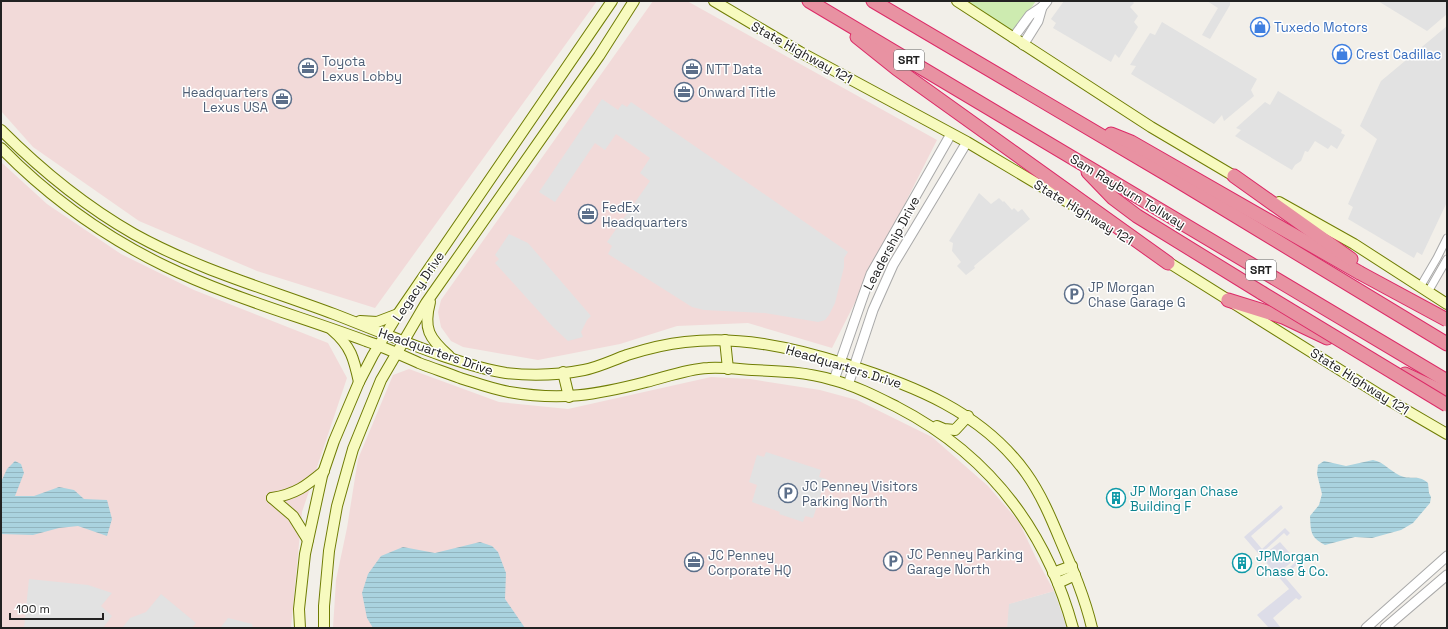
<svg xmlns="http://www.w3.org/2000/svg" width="1448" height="629" font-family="'Space Grotesk',sans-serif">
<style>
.residential{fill:#e0dfdf}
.commercial{fill:#f2dad9}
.grass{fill:#cdebb0}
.parking{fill:#e2e2e2}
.plaza{fill:#dddde8}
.water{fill:url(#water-rules)}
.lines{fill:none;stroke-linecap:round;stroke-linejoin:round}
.minor-casing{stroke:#a9a9a9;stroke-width:9}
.tertiary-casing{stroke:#a9a9a9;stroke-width:11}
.secondary-casing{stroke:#707d05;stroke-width:12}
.motorway-casing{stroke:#dc2a67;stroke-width:15}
.minor{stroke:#fff;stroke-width:7}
.tertiary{stroke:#fff;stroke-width:9}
.secondary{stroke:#f7fabf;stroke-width:10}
.motorway{stroke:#e892a2;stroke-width:13}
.motorway-bridge-casing{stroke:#dc2a67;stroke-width:15;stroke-linecap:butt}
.motorway-bridge{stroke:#e892a2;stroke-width:13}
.labels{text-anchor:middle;stroke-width:3;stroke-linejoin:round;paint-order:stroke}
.shield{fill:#fff;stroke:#646464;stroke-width:1}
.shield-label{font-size:12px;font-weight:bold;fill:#222}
.shop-label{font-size:13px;fill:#366cbe;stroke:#fff;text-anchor:start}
.street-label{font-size:13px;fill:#222;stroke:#fff}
.service-label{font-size:13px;fill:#4e5e75;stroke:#fff;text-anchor:start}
.culture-label{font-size:13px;fill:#0d838f;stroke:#fff;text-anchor:start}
</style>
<defs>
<pattern id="water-rules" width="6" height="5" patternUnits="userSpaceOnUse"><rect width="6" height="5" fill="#aad3df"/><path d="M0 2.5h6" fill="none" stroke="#92b5bf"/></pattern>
</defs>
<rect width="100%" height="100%" fill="#f2efe9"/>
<polygon class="residential" points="1054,591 1067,628 1007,628 1008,604"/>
<g class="commercial">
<polygon points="1,1 597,1 375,308 257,271 139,221 33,147 1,111"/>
<polygon points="653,1 687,1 937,140 832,348 748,323 677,326 620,344 538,360 463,347 451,341 441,327 438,312 441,300"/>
<polygon points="1,162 47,204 121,254 194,290 328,343 347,378 302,512 291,628 1,628"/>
<polygon points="409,369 499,402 568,409 711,377 750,379 820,390 857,400 932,437 988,486 1019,522 1036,558 1054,591 1009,604 1007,628 333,628 336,580 347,528 358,459 393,375"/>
</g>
<polygon class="grass" points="966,1 1036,1 1017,28 1013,30 1008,29"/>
<g class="parking">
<polygon points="1064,1 1132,1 1134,3 1130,7 1138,16 1134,22 1138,27 1119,58 1115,54 1111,62 1053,28 1056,23 1051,19"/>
<polygon points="1207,1 1230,1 1230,5 1210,39 1202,35 1218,8"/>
<polygon points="1378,1 1447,1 1447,14 1427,31"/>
<polygon points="1162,22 1257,79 1251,90 1254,96 1224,121 1222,115 1214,124 1131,74 1136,66 1130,65 1150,33 1155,35"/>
<polygon points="1447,26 1447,202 1422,255 1417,252 1414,258 1348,219 1353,207 1348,204 1377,139 1360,126 1381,81"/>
<polygon points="1278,91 1342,130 1341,133 1345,135 1337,149 1331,145 1328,149 1315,141 1308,152 1305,151 1301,161 1295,165 1292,170 1235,136 1241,130 1236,128 1265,102 1270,105"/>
<polygon points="602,99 618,110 622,104 627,107 631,102 848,252 844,258 844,267 835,303 829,315 825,320 818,322 765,313 704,310 692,307 608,254 612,246 607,242 650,181 640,173 650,158 616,134 605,150 595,143 555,202 539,192"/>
<polygon points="979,193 991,204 999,198 1003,202 1004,201 1012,210 1014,208 1018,212 1022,209 1030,219 974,266 975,268 966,275 957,266 961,262 952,251 953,243 949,241"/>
<polygon points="509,234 528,243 591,316 587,320 581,332 583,337 568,341 553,327 495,263 499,259 495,255"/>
<polygon points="766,452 821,470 819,477 826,479 813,518 805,516 803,522 779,514 780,512 752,502 757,485 749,482 757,455 764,457"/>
<polygon points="29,579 88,585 112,593 101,606 112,616 103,628 24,628"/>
<polygon points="161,594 196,623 192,628 122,628 130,618 146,612"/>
<polygon points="228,618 252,624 253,628 220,628"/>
</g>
<polygon class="plaza" points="1281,505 1283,508 1251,536 1262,549 1285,528 1290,533 1287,536 1284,533 1264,551 1266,553 1280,542 1295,559 1281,571 1283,573 1306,553 1308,555 1284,576 1302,597 1299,600 1296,598 1273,618 1281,628 1269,628 1257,615 1289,589 1244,537"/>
<g class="water">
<path d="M1373 460C1385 462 1392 474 1404 477 1414 479 1419 475 1428 483L1429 493 1431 497 1430 503 1413 523 1401 530 1372 538 1355 537 1325 545C1310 537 1311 532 1310 516L1319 505 1322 494 1317 474 1318 465 1324 461 1346 466Z"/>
<polygon points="15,461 21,464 24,473 15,496 34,496 59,487 74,490 84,499 107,500 112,519 107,536 78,526 59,528 33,535 1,534 1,482 7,469"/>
<polygon points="480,542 492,546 498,552 506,573 505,599 525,628 373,628 367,618 362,593 368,574 381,556 403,547 435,553"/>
</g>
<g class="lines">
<defs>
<g id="minor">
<polyline points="1420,287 1437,258 1447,238"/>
<polyline points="1428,292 1447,259"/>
</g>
<g id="tertiary">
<polyline points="1013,38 1030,15 1042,7 1047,1"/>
<polyline points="1023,45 1038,21 1042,7"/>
<polyline points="834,380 861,302 871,274 951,134"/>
<polyline points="848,385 873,310 893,265 967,142"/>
<polyline points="1366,628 1447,556"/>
<polyline points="1385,628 1447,575"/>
</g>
<g id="secondary">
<polyline points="714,1 800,52 967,142 1098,220"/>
<polyline points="957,1 1151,127 1239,179"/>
<path d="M1 130C41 170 85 206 134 234 197 269 267 289 334 314 370 328 406 343 443 356 464 363 485 370 506 373 532 376 559 375 584 370 599 367 613 360 627 355 646 349 665 344 685 342 740 336 792 347 845 364 913 385 982 412 1026 473 1041 494 1051 518 1061 542 1073 570 1085 598 1092 628"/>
<path d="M1 148C49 197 103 236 165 266 229 297 299 316 366 341 384 347 401 355 419 363 432 368 447 373 460 378 476 383 492 389 509 392 561 401 596 395 646 382 666 377 687 369 708 368 722 367 738 369 752 370 779 371 807 372 833 380 856 386 877 397 897 407 988 454 1046 530 1073 628"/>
<polyline points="1279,202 1354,244 1447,304"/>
<polyline points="1163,259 1380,395 1447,434"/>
<path d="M430 302C423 329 429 338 449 356"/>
<polyline points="360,321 377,322 398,314"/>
<path d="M332 330C351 346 354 359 359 382"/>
<polyline points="725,340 728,369"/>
<polyline points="563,372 569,397"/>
<polyline points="937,426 944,429 955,430 968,416"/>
<path d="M272 498C296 494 306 486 324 471"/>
<polyline points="272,498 293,516 308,540"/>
<polyline points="1053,573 1072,566"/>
<polyline points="1058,583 1075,575"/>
<polyline points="300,628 299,609 305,554 322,476 334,441 359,382 373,355 398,314 612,1"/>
<polyline points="324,628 324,606 329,551 337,506 353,449 381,380 426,303 599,56 634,1"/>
</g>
<g id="motorway">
<polyline points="809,1 1447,381"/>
<polyline points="873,1 1173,178 1447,344"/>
<polyline points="857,37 897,69 1168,263"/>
<polyline points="1111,134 1131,142 1360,273"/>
<polyline points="1088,172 1113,198 1137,216 1262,293"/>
<polyline points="1234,176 1351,259"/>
<polyline points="1228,300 1283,317 1327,338"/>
<polyline points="1405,374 1447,394"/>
</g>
</defs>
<use href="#minor" class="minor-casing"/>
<use href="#tertiary" class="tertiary-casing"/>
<use href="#secondary" class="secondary-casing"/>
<use href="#motorway" class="motorway-casing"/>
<use href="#minor" class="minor"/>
<use href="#tertiary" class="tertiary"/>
<use href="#secondary" class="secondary"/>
<use href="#motorway" class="motorway"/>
<defs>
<g id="motorway-bridge">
<polyline points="1360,273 1447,320"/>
<polyline points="1262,293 1447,405"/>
</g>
</defs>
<use href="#motorway-bridge" class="motorway-bridge-casing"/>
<use href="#motorway-bridge" class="motorway-bridge"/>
</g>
<defs>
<symbol id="shop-ring" viewBox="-11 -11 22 22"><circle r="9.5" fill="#fff" stroke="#3f7fe0" stroke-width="1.5"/><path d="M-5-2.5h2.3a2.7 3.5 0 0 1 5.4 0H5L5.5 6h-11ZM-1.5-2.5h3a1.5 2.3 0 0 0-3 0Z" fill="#3f7fe0"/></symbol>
<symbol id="office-ring" viewBox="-11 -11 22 22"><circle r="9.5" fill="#fff" stroke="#5c6f8a" stroke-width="1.5"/><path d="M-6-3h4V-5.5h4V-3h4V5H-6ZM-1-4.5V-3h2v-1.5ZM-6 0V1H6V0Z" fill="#5c6f8a"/></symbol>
<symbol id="parking-ring" viewBox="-11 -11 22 22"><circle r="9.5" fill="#fff" stroke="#5c6f8a" stroke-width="1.5"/><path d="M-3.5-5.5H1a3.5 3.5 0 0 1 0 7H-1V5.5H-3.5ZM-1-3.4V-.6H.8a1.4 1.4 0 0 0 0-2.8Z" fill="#5c6f8a"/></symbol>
<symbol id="building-ring" viewBox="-11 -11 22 22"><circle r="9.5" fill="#fff" stroke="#0f9aa8" stroke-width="1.5"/><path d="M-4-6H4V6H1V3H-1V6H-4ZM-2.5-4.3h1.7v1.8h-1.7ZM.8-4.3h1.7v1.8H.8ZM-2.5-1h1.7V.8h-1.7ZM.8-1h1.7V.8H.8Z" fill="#0f9aa8"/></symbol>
</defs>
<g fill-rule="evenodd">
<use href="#shop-ring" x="1249" y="16" width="22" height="22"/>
<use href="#shop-ring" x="1331" y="43" width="22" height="22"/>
<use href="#office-ring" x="297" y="57" width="22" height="22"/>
<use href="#office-ring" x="681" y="58" width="22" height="22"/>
<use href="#office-ring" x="673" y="81" width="22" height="22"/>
<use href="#office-ring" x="271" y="88" width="22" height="22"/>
<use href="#office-ring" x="577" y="203" width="22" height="22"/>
<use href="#parking-ring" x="1063" y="283" width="22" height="22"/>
<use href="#parking-ring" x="777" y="482" width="22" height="22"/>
<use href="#building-ring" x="1105" y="487" width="22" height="22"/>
<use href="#parking-ring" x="882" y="550" width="22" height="22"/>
<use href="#office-ring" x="683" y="551" width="22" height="22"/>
<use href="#building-ring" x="1231" y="552" width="22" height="22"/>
</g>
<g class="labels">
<g class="shield">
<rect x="894" y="50" width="30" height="20" rx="3"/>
<rect x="1246" y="260" width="30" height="20" rx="3"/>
</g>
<g class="shield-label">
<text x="909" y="64">SRT</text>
<text x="1261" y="274">SRT</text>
</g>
<g class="shop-label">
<text x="1274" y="32">Tuxedo Motors</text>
<text x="1356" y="59">Crest Cadillac</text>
</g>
<g class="street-label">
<text transform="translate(802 52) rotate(29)" y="5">State Highway 121</text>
<text transform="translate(1128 191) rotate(31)" y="5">Sam Rayburn Tollway</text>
<text transform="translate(1084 212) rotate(31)" y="5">State Highway 121</text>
<text transform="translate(891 243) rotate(-62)" y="5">Leadership Drive</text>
<text transform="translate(418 286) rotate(-56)" y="5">Legacy Drive</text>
<text transform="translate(436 351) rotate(19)" y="5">Headquarters Drive</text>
<text transform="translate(844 366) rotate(17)" y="5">Headquarters Drive</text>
<text transform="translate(1360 381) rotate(32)" y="5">State Highway 121</text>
</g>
<g class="service-label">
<text x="322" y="66">Toyota<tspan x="322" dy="15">Lexus Lobby</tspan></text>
<text x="706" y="74">NTT Data</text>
<text x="268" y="97" text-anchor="end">Headquarters<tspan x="268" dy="15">Lexus USA</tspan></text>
<text x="698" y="97">Onward Title</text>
<text x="602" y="212">FedEx<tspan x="602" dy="15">Headquarters</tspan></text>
<text x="1088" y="292">JP Morgan<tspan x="1088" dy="15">Chase Garage G</tspan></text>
<text x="802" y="491">JC Penney Visitors<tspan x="802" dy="15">Parking North</tspan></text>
<text x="907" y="559">JC Penney Parking<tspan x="907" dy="15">Garage North</tspan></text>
<text x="708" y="560">JC Penney<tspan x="708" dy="15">Corporate HQ</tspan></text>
</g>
<g class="culture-label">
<text x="1130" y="496">JP Morgan Chase<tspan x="1130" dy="15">Building F</tspan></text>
<text x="1256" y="561">JPMorgan<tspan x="1256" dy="15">Chase &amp; Co.</tspan></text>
</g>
</g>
<rect width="1448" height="629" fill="none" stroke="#222222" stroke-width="4"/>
<path d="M10 613v6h93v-6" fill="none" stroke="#222222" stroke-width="2"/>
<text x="16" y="613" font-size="12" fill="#222222" stroke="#ffffff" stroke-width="3" paint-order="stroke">100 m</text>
</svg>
